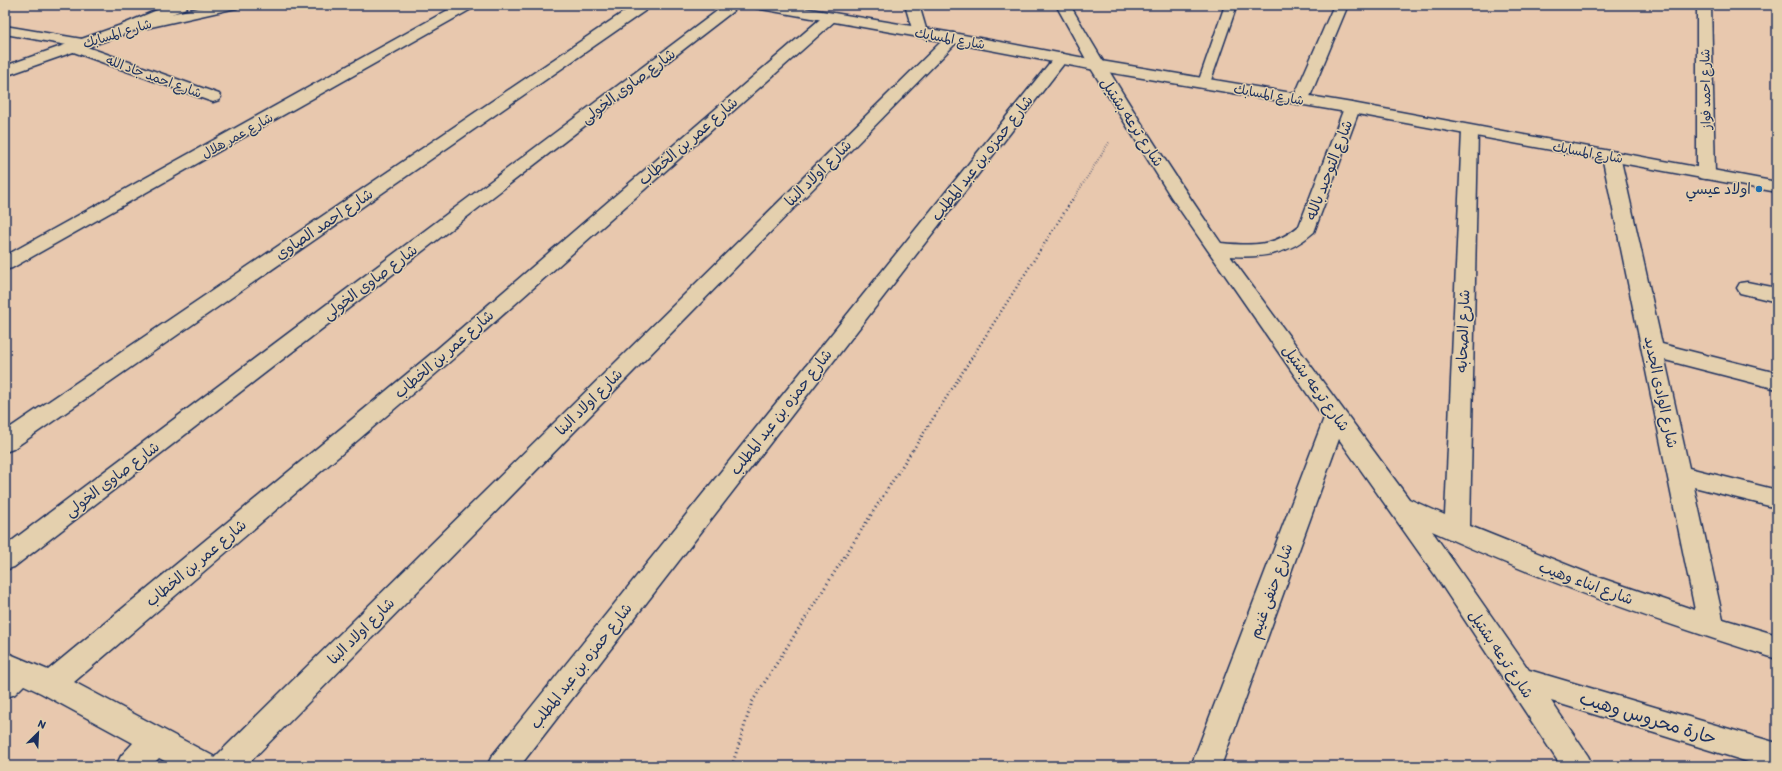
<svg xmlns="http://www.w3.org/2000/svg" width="1782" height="771" font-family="Itim,'Playpen Sans Arabic',sans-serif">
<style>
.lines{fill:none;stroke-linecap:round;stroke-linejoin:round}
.lane-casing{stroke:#1b2f5e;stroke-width:3}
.street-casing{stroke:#1b2f5e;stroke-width:3}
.secondary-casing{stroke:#1b2f5e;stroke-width:3}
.path-far2{stroke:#1b2f5e;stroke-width:2;stroke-dasharray:0.5 2;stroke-linecap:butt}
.path-far1{stroke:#1b2f5e;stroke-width:2.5;stroke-dasharray:1 3;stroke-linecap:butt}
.path{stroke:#1b2f5e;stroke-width:3;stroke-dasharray:1 3.5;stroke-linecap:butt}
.lane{fill:#e4d0ae;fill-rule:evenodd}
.street{fill:#e4d0ae;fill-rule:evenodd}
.secondary{fill:#e4d0ae;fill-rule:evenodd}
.poi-dot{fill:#1f6fb2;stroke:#e4d0ae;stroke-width:1.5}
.labels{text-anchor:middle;stroke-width:3;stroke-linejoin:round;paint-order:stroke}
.far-street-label{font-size:13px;fill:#1b2f5e;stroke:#e4d0ae}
.street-label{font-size:15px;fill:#1b2f5e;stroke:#e4d0ae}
.poi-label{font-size:15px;fill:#1b2f5e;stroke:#e4d0ae;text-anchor:end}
.near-street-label{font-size:18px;fill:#1b2f5e;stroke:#e4d0ae}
</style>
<rect width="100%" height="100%" fill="#e8c8ae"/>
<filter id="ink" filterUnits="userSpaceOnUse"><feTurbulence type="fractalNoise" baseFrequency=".025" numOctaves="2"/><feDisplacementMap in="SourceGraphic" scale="8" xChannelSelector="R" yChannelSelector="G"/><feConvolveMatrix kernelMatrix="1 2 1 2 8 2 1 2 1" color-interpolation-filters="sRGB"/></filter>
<g filter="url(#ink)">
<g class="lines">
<defs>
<polygon id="lane" points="1225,5 1237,5 1210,83 1208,86 1200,86 1198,83"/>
<g id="street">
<polygon points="169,5 188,5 186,8 134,30 129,31 124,30 122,27 124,24"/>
<polygon points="457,5 475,5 473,8 12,268 5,270 5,256"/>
<polygon points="634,5 651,5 649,8 13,449 5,452 5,431"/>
<polygon points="725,5 741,5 14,567 5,570 5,546"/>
<polygon points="905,5 919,5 927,32 925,35 920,36 915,35 913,32"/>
<path d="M1056 5H1070C1117 87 1167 165 1221 243 1252 246 1274 247 1299 226L1344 108 1346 105 1352 103 1358 105 1360 108 1314 232C1288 255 1263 258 1230 256L1409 499 1445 515 1462 131 1464 127 1470 126 1476 127 1478 131 1470 526 1595 576 1695 610 1602 156 1605 152 1611 151 1617 152 1620 156 1662 344 1777 373V389L1665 360 1689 468 1777 490V508L1694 487 1723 619 1777 635V659C1661 623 1544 582 1432 531L1529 670 1777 743V766H1761L1551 701 1588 756 1593 766H1561L1435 575 1339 439 1221 766H1191L1324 418 1171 197 1092 70Z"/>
<polygon points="1334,5 1348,5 1309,99 1307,102 1301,104 1295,102 1293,99"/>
<polygon points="1697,5 1711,5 1715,174 1712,178 1706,179 1700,178 1697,174"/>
<polygon points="831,13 836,14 838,17 836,20 453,359 74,682 213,756 214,758 948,35 953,33 958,35 961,38 958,41 246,766 174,766 159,758 151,766 116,766 121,756 133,743 41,693 24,685 15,694 5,698 5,652 48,670 437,349 826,14"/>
<polygon points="5,26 88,40 91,43 87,47 219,94 221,97 219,100 213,102 207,100 68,50 65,47 67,45 5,34"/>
<polygon points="1061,53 1066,55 1069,58 1066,61 520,766 487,766 492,756 1056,55"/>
<polygon points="1747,282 1777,288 1777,302 1740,293 1737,288 1740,283"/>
</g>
<g id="secondary">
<polygon points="212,5 239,5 237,8 232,9 133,31 5,76 5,66 124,24"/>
<polygon points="754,5 786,5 953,33 1095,60 1352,103 1777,182 1777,192 1352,113 1095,70 953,43 761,9 756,8"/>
</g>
</defs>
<use href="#lane" class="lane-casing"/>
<use href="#street" class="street-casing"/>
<use href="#secondary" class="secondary-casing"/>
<polyline class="path-far2" points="1074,198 1110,141"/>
<polyline class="path-far1" points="913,450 1074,197"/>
<polyline class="path" points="732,766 752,702 913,449"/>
<use href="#lane" class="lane"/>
<use href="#street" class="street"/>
<use href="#secondary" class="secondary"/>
</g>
</g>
<circle class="poi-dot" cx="1759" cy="189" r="4"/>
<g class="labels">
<g class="far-street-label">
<text transform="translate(117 33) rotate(-17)" y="5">شارع المسابك</text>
<text transform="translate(950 38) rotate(10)" y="5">شارع المسابك</text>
<text transform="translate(154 76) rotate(20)" y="5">شارع احمد جاد الله</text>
<text transform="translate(1705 89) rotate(-91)" y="5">شارع احمد فواز</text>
<text transform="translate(1269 94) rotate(10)" y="5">شارع المسابك</text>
<text transform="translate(237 135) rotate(-29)" y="5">شارع عمر هلال</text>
<text transform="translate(1588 152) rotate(10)" y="5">شارع المسابك</text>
</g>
<g class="street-label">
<text transform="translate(628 86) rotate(-37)" y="5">شارع صاوى الخولى</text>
<text transform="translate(1132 122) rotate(57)" y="5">شارع ترعه بشتيل</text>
<text transform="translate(688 141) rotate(-41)" y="5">شارع عمر بن الخطاب</text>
<text transform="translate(982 158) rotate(-52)" y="5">شارع حمزه بن عبد المطلب</text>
<text transform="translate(1329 170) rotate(-69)" y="5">شارع التوحيد بالله</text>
<text transform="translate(818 173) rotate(-45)" y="5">شارع اولاد البنا</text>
<text transform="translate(324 224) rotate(-34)" y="5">شارع احمد الصاوى</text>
<text transform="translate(370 282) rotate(-37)" y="5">شارع صاوى الخولى</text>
<text transform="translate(1463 331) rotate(-88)" y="5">شارع الصحابه</text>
<text transform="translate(444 354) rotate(-41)" y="5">شارع عمر بن الخطاب</text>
<text transform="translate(1316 388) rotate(54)" y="5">شارع ترعه بشتيل</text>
<text transform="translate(1661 392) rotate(78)" y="5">شارع الوادى الجديد</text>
<text transform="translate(589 402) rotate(-45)" y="5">شارع اولاد البنا</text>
<text transform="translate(781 412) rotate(-52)" y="5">شارع حمزه بن عبد المطلب</text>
<text transform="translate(112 479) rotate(-37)" y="5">شارع صاوى الخولى</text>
<text transform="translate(196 563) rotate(-40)" y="5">شارع عمر بن الخطاب</text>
<text transform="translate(1586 583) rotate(20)" y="5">شارع ابناء وهيب</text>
<text transform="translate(1271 591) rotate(-70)" y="5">شارع حنفى غنيم</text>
<text transform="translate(361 631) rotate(-45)" y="5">شارع اولاد البنا</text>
<text transform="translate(1501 654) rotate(56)" y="5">شارع ترعه بشتيل</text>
<text transform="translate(581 666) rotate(-52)" y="5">شارع حمزه بن عبد المطلب</text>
</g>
<g class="poi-label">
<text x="1751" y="194">اولاد عيسي</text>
</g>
<g class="near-street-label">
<text transform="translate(1648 718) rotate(17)" y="6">حارة محروس وهيب</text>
</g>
</g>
<rect width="1782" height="771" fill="none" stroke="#e4d0ae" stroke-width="20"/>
<rect x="10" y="10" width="1762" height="751" fill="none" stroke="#1b2f5e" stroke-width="1.5" filter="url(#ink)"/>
<g transform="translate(38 733) rotate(24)" stroke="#e4d0ae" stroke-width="3" paint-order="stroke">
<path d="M0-3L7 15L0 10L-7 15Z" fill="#1b2f5e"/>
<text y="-6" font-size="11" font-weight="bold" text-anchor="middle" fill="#1b2f5e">N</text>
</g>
</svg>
